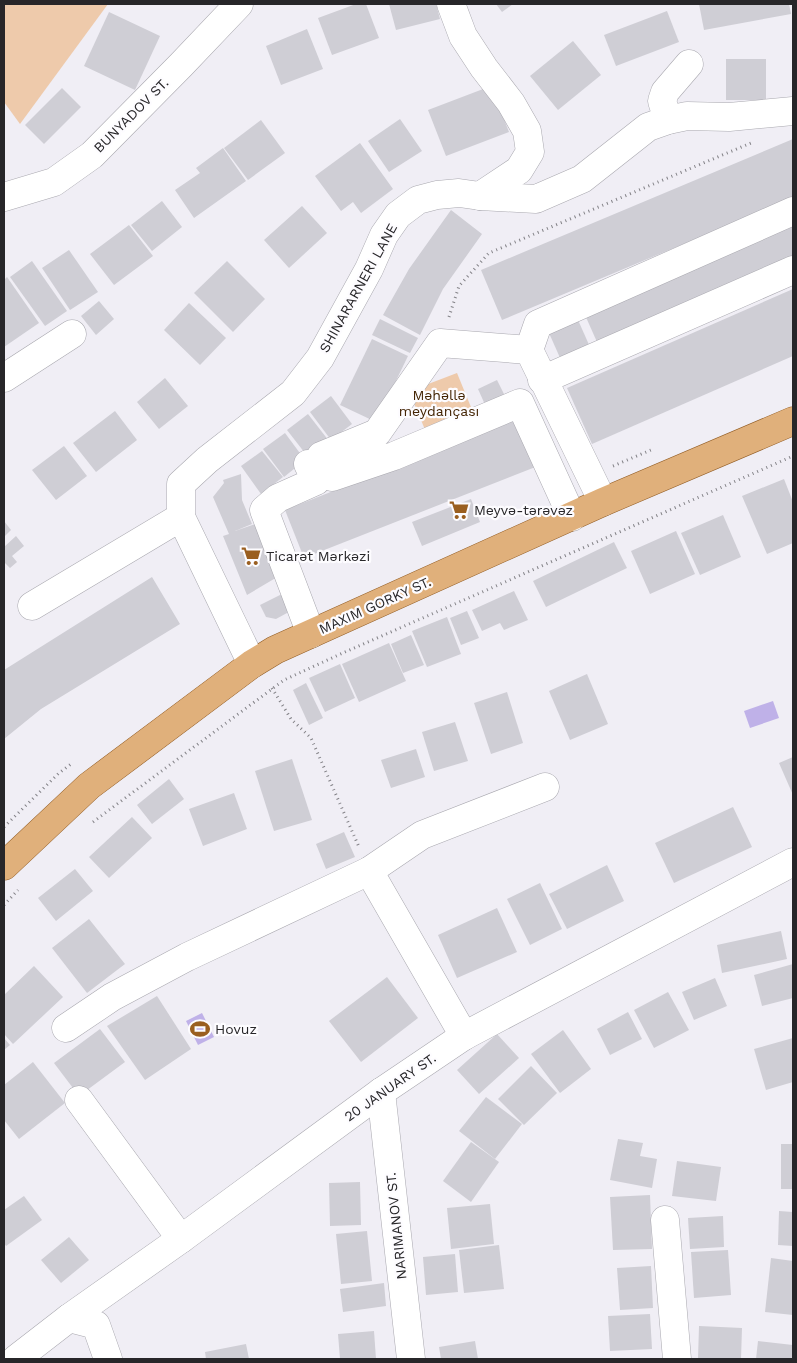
<svg xmlns="http://www.w3.org/2000/svg" width="797" height="1363" font-family="'Work Sans',sans-serif">
<style>
.green{fill:#eecaab}
.water{fill:#bfb1e8}
.building{fill:#cfced5}
.lines{fill:none;stroke-linecap:round;stroke-linejoin:round}
.minor-casing{stroke:#a9a8af;stroke-width:29}
.major-casing{stroke:#925d25;stroke-width:29}
.path{stroke:#838287;stroke-width:3;stroke-dasharray:1 4;stroke-linecap:butt}
.minor{stroke:#fff;stroke-width:28}
.major{stroke:#e0b07b;stroke-width:28}
.labels{text-anchor:middle;stroke-width:4.5;stroke-linejoin:round;paint-order:stroke}
.street-label{font-size:14px;fill:#272629;stroke:#fdfcff}
.park-label{font-size:14px;fill:#432403;stroke:#fdfcff}
.poi-label{font-size:14px;fill:#272629;stroke:#fdfcff;text-anchor:start}
</style>
<rect width="100%" height="100%" fill="#f0eef5"/>
<g class="green">
<polygon points="4,4 108,4 20,124 4,102"/>
<polygon points="457,373 473,412 426,432 413,401 423,386"/>
</g>
<g class="water">
<polygon points="773,701 779,718 750,728 744,711"/>
<polygon points="202,1013 214,1037 198,1045 186,1021"/>
</g>
<g class="building">
<polygon points="356,4 366,4 379,38 332,55 318,18"/>
<polygon points="389,4 436,4 440,19 396,30"/>
<polygon points="496,4 513,4 502,12"/>
<polygon points="699,4 789,4 791,14 704,30"/>
<polygon points="667,11 679,42 616,66 604,35"/>
<polygon points="109,12 160,36 135,90 84,66"/>
<polygon points="307,29 323,69 281,85 266,46"/>
<polygon points="573,41 601,75 558,110 530,76"/>
<rect x="726" y="59" width="40" height="41"/>
<polygon points="491,86 509,132 446,156 428,110"/>
<polygon points="62,88 81,107 44,144 25,125"/>
<polygon points="400,119 422,151 389,172 368,141"/>
<polygon points="261,120 285,153 248,180 224,148"/>
<polygon points="793,139 793,198 502,320 481,270"/>
<polygon points="360,143 393,189 361,213 353,202 341,211 315,176"/>
<polygon points="223,148 246,181 194,218 175,190 200,173 196,168"/>
<polygon points="162,201 182,227 152,251 131,225"/>
<polygon points="302,206 327,233 289,268 264,240"/>
<polygon points="451,210 482,234 443,289 420,335 383,315 409,269"/>
<polygon points="793,224 793,256 597,342 585,315"/>
<polygon points="129,225 153,256 114,285 90,254"/>
<polygon points="69,250 98,292 70,310 42,268"/>
<polygon points="32,261 67,311 45,326 10,277"/>
<polygon points="227,261 265,299 233,332 194,293"/>
<polygon points="7,277 39,323 4,347 4,280"/>
<polygon points="793,289 793,356 592,444 567,388"/>
<polygon points="99,301 114,319 96,335 81,316"/>
<polygon points="189,303 226,338 200,365 164,330"/>
<polygon points="380,319 418,338 410,353 372,335"/>
<polygon points="578,320 590,347 561,360 549,333"/>
<polygon points="372,339 408,356 376,422 340,405"/>
<polygon points="165,378 188,406 159,429 137,402"/>
<polygon points="497,380 507,400 487,409 478,389"/>
<polygon points="331,396 352,424 331,440 310,412"/>
<polygon points="115,411 137,440 96,472 73,443"/>
<polygon points="308,414 329,441 308,457 287,430"/>
<polygon points="518,418 538,466 304,558 285,510"/>
<polygon points="285,433 305,460 284,477 263,449"/>
<polygon points="64,446 87,476 56,500 32,470"/>
<polygon points="262,451 283,477 261,494 241,466"/>
<polygon points="241,474 242,500 252,524 235,531 258,523 279,576 247,595 223,536 229,534 213,497 224,483 223,480"/>
<polygon points="784,479 793,502 793,543 767,554 742,496"/>
<polygon points="471,499 480,522 422,546 412,522"/>
<polygon points="723,515 741,557 700,575 681,533"/>
<polygon points="4,521 11,530 4,537"/>
<polygon points="676,531 695,574 650,594 631,551"/>
<polygon points="16,536 24,546 12,556 17,562 10,568 4,562 4,547"/>
<polygon points="614,542 627,568 546,607 533,581"/>
<polygon points="152,577 180,624 41,709 4,739 4,670"/>
<polygon points="514,591 528,620 504,630 500,623 482,631 472,610"/>
<polygon points="284,593 290,604 287,613 276,619 266,617 260,605"/>
<polygon points="467,611 479,638 461,645 450,618"/>
<polygon points="447,617 461,654 427,667 412,631"/>
<polygon points="411,635 424,665 403,673 391,644"/>
<polygon points="389,643 406,681 359,702 342,664"/>
<polygon points="340,664 355,698 325,712 309,678"/>
<polygon points="587,674 608,724 570,740 549,691"/>
<polygon points="306,683 323,718 309,725 293,690"/>
<polygon points="507,692 523,743 491,754 474,703"/>
<polygon points="455,722 468,761 434,771 422,732"/>
<polygon points="416,749 425,777 391,788 381,760"/>
<polygon points="793,757 793,795 779,763"/>
<polygon points="292,759 312,820 274,831 255,771"/>
<polygon points="169,779 184,799 152,824 137,805"/>
<polygon points="234,793 247,829 203,846 189,809"/>
<polygon points="733,807 752,847 674,883 655,843"/>
<polygon points="132,817 152,838 109,878 89,857"/>
<polygon points="344,832 355,857 326,869 316,844"/>
<polygon points="607,865 624,901 567,929 549,894"/>
<polygon points="75,869 93,891 56,921 38,898"/>
<polygon points="540,883 562,929 530,945 507,899"/>
<polygon points="497,908 517,952 457,978 438,935"/>
<polygon points="89,919 125,964 87,993 52,948"/>
<polygon points="781,931 787,959 722,973 717,945"/>
<polygon points="793,964 793,998 762,1006 754,975"/>
<polygon points="34,966 63,997 13,1044 4,1034 4,995"/>
<polygon points="387,977 418,1018 361,1062 329,1021"/>
<polygon points="715,978 727,1006 694,1020 682,992"/>
<polygon points="668,992 689,1030 654,1048 634,1010"/>
<polygon points="157,996 191,1049 145,1080 107,1026"/>
<polygon points="628,1012 642,1039 610,1055 597,1029"/>
<polygon points="100,1029 125,1062 79,1096 54,1063"/>
<polygon points="563,1030 591,1069 560,1093 531,1054"/>
<polygon points="497,1034 519,1058 479,1094 457,1070"/>
<polygon points="4,1038 10,1045 4,1050"/>
<polygon points="793,1038 793,1082 766,1090 754,1049"/>
<polygon points="33,1062 65,1103 19,1139 4,1120 4,1085"/>
<polygon points="531,1066 557,1093 524,1125 498,1099"/>
<polygon points="486,1097 522,1124 495,1159 459,1131"/>
<polygon points="618,1139 643,1143 640,1156 657,1159 652,1188 610,1180"/>
<polygon points="471,1142 499,1162 471,1202 443,1181"/>
<rect x="781" y="1144" width="12" height="45"/>
<polygon points="677,1161 721,1167 716,1201 672,1196"/>
<polygon points="360,1182 361,1225 330,1226 329,1183"/>
<polygon points="650,1195 652,1249 613,1250 610,1197"/>
<polygon points="24,1196 42,1220 6,1246 4,1243 4,1210"/>
<polygon points="490,1204 494,1244 451,1249 447,1208"/>
<polygon points="779,1211 793,1212 793,1246 778,1245"/>
<polygon points="723,1216 724,1247 690,1249 688,1218"/>
<polygon points="367,1231 372,1281 341,1284 336,1234"/>
<polygon points="69,1237 89,1260 61,1283 41,1260"/>
<polygon points="499,1245 504,1289 464,1293 459,1250"/>
<polygon points="728,1250 731,1295 694,1298 691,1252"/>
<polygon points="455,1254 458,1292 426,1295 423,1257"/>
<polygon points="771,1258 793,1261 793,1315 765,1312"/>
<polygon points="651,1266 653,1308 620,1310 617,1268"/>
<polygon points="384,1283 386,1306 343,1312 340,1289"/>
<polygon points="650,1314 652,1349 610,1351 608,1316"/>
<polygon points="699,1326 742,1328 741,1359 698,1359"/>
<polygon points="374,1331 376,1359 340,1359 338,1334"/>
<polygon points="475,1341 478,1359 441,1359 439,1347"/>
<polygon points="758,1341 793,1345 793,1359 756,1359"/>
<polygon points="246,1344 249,1359 206,1359 205,1352"/>
</g>
<g class="lines">
<defs>
<g id="minor">
<polyline points="451,4 463,36 484,68 511,103 527,131 530,152 519,170 480,196"/>
<polyline points="668,120 662,101 665,92 689,64"/>
<polyline points="4,197 54,182 92,155 181,65 239,4"/>
<polyline points="529,350 538,324 793,211"/>
<polyline points="4,378 72,334"/>
<polyline points="542,380 793,270"/>
<polyline points="308,464 316,481 278,498 264,510 311,634"/>
<polyline points="572,517 520,403 394,456 332,477 321,456 377,433 440,343 529,350 603,502"/>
<polyline points="32,606 181,517"/>
<polyline points="252,664 181,517 181,484 207,460 293,393 320,358 369,269 384,235 398,215 418,200 437,195 459,193 480,196 536,199 582,179 648,127 668,120 687,116 729,117 793,111"/>
<polyline points="369,871 464,1036"/>
<polyline points="66,1028 112,997 187,957 369,871 422,835 545,787"/>
<polyline points="381,1092 411,1359"/>
<polyline points="79,1100 181,1239"/>
<polyline points="665,1220 677,1359"/>
<polyline points="69,1318 96,1325 108,1359"/>
<polyline points="16,1359 69,1318 181,1239 381,1092 464,1036 793,862"/>
</g>
<polyline id="major" points="4,866 89,786 252,664 275,650 603,502 793,421"/>
</defs>
<use href="#minor" class="minor-casing"/>
<use href="#major" class="major-casing"/>
<g class="path">
<polyline points="449,317 459,286 489,253 751,143"/>
<polyline points="613,466 651,450"/>
<polyline points="272,688 291,719 311,738 359,847"/>
<polyline points="93,822 284,680 345,652 793,456"/>
<polyline points="4,827 59,773 71,764"/>
<polyline points="4,905 18,890"/>
</g>
<use href="#minor" class="minor"/>
<use href="#major" class="major"/>
</g>
<defs>
<symbol id="supermarket-bare" viewBox="-9 -9 18 18"><path d="M-6-5.5h2.5l.6 2H6L4.5 2H-2.5L-4.4-4H-6ZM-1.5 3.2a1.3 1.3 0 1 0 .1 0ZM3 3.2a1.3 1.3 0 1 0 .1 0Z" fill="#9a5f20" stroke="#fdfcff" stroke-width="2.5" paint-order="stroke"/></symbol>
<symbol id="stadium-bare" viewBox="-9 -9 18 18"><path d="M0-5a6.5 5 0 1 0 0 10a6.5 5 0 1 0 0-10ZM-3.5-1.8h7v3.6h-7Z" fill="#9a5f20" stroke="#fdfcff" stroke-width="2.5" paint-order="stroke"/></symbol>
</defs>
<g fill-rule="evenodd">
<use href="#supermarket-bare" x="445" y="496" width="28" height="28"/>
<use href="#supermarket-bare" x="237" y="542" width="28" height="28"/>
<use href="#stadium-bare" x="186" y="1015" width="28" height="28"/>
</g>
<g class="labels">
<g class="street-label">
<text transform="translate(131 115) rotate(-45)" y="5">BUNYADOV ST.</text>
<text transform="translate(358 288) rotate(-61)" y="5">SHINARARNERI LANE</text>
<text transform="translate(375 605) rotate(-24)" y="5">MAXIM GORKY ST.</text>
<text transform="translate(390 1087) rotate(-35)" y="5">20 JANUARY ST.</text>
<text transform="translate(396 1226) rotate(-96)" y="5">NARIMANOV ST.</text>
</g>
<g class="park-label">
<text x="439" y="400">Məhəllə<tspan x="439" dy="16">meydançası</tspan></text>
</g>
<g class="poi-label">
<text x="474" y="515">Meyvə-tərəvəz</text>
<text x="266" y="561">Ticarət Mərkəzi</text>
<text x="215" y="1034">Hovuz</text>
</g>
</g>
<rect width="797" height="1363" fill="none" stroke="#272629" stroke-width="10"/>
</svg>
